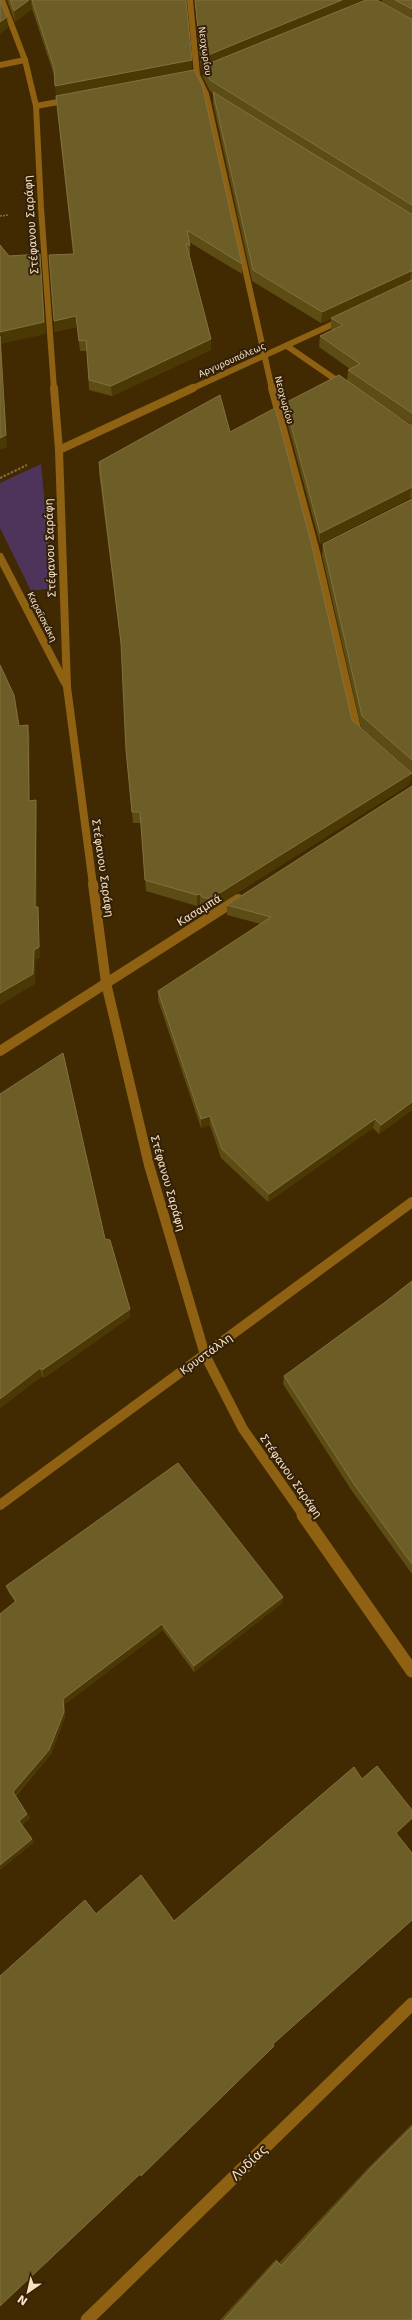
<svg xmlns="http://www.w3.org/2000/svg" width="412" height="2320" font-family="'DejaVu Sans',sans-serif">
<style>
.green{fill:#4e345a}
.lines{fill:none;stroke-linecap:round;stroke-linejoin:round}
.path-far1{stroke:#866d47;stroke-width:1.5;stroke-dasharray:2 1;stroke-linecap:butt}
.path{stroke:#866d47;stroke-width:2;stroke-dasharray:2.5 1.5;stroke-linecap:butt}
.minor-far3{stroke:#8f6113;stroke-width:6}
.minor-far2{stroke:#8f6113;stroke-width:8}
.minor-far1{stroke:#8f6113;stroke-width:10}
.minor{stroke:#8f6113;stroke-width:13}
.wall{fill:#5c4d15;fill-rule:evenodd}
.shaded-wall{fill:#4a3805}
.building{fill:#6d5d27;stroke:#83713f}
.labels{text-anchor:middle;stroke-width:4;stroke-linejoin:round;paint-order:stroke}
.far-street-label{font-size:9px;fill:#fae0be;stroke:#31210b}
.street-label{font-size:11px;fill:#fae0be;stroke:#31210b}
.near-street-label{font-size:13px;fill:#fae0be;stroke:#31210b}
</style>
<rect width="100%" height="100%" fill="#412901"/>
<polygon class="green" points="41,464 53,588 31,591 0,528 0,483"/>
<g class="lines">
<polyline class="path-far1" points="0,216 9,215"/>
<polyline class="path" points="0,478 27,465"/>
<g class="minor-far3">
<polyline points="2,0 25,60 36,106 41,208 54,389"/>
<polyline points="190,0 197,75 206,94 272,389"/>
<polyline points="0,65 25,60"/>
<polyline points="36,106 69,100"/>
<polyline points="287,346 345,386"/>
<polyline points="191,389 342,320"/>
</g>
<g class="minor-far2">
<polyline points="54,388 59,450 67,687 93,885"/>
<polyline points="272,388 316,552 358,733"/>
<polyline points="59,450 193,388"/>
<polyline points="0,557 65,683"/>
</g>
<g class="minor-far1">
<polyline points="93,884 106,983 149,1165 205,1355 243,1429 304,1516"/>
<polyline points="0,1051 238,899"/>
<polyline points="0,1505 412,1202"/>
</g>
<g class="minor">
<polyline points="303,1515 412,1671"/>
<polyline points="87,2320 412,2004"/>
</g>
</g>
<g class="wall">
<polygon points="7,0 186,0 192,70 242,264 242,274 189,242 190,246 190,256 189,255 211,339 211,350 112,396 89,390 87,351 80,351 77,327 54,332 54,321 73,254 57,107 55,78 32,9 15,22"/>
<path d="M195 0H365V1L382 3V0H412V498H410L320 544 285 415V403L347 381 348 370 350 369 319 347 320 336 332 330 331 329V319L321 323 252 281 213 103V93L210 91 203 77V68L201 69ZM374 400 412 425H410Z"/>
<polygon points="230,432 352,720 410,784 210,910 202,907 200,904 197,906 146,891 141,823 133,823 127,761 122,653 99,473 99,462"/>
<polygon points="412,499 412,772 361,727 322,555 323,544"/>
<polygon points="412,786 412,1110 379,1134 373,1128 268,1202 221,1158 210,1125 201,1128 158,1000 158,991 261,924 227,915 227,905"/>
<polygon points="105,1239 130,1317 44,1378 42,1376 0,1408"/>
<polygon points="412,1281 412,1574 352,1491 283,1384 284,1376 384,1303"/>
<polygon points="6,1586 283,1597 282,1603 194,1672 163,1630 65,1704 65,1717 51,1754 16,1796 30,1818 22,1825 34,1842 0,1870 0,1614 15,1602 9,1593"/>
<polygon points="412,2124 412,2320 220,2320 276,2259 279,2263 368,2168"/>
</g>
<g class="shaded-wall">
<polygon points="29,0 31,0 32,9 15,22 14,11"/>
<polygon points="342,0 365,0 364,2 203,66 203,68 201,69 201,58"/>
<polygon points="7,17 8,28 0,34 0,22"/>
<polygon points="192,60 192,71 56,98 55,86"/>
<polygon points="40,254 46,334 1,344 7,447 0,450 0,332"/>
<polygon points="411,271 410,282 331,318 331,319 321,323 322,312"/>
<polygon points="76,316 77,327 54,332 54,321"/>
<polygon points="211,339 211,350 112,396 111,386"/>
<polygon points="411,487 410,498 320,544 320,533"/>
<polygon points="28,725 30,736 30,812 29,801"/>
<polygon points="412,773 410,784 210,910 210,899"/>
<polygon points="36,800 37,811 37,918 35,907"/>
<polygon points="200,894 200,904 197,906 197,895"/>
<polygon points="38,907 39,918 40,958 36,960 35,984 0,1005 0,993 34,950"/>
<polygon points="412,1102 412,1110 379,1134 381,1125"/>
<polygon points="210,1116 210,1125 201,1128 201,1119"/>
<polygon points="375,1119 373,1128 268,1202 269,1194"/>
<polygon points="130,1309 130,1317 44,1378 42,1370"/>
<polygon points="40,1368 42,1376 0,1408 0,1399"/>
<polygon points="283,1597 282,1603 194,1672 194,1666"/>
<polygon points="162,1624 163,1630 65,1704 65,1717 51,1754 15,1796 13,1792 63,1699"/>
<polygon points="27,1814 30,1818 22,1825 19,1821"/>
<polygon points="412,1818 412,1820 393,1837 396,1833"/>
<polygon points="32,1839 34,1842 0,1870 0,1865"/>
</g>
<g class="building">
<polygon points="0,0 7,17 0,22"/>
<polygon points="10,0 29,0 14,11"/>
<polygon points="32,0 186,0 192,60 55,86 54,68"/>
<polygon points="195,0 342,0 201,58"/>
<polygon points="366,0 377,0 411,19 412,19 412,205 210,80 203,66"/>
<polygon points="395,0 412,0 412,9"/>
<polygon points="194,70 202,85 242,264 187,230 190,246 186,243 211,339 111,386 89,380 86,340 79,341 76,316 54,321 49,255 74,254 56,96"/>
<polygon points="213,92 411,214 412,214 412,271 411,271 322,312 253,270"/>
<polygon points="0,245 9,256 40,254 44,322 0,332"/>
<polygon points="412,280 412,413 348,370 360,364 320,336 343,325 331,318"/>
<polygon points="0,336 6,435 0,438"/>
<polygon points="339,375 410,425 412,425 412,487 320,533 285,403"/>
<polygon points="220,395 230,432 275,408 311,542 352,720 412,773 210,899 202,897 200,894 197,895 145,880 140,812 132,812 126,750 121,643 99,462"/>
<polygon points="412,499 412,760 362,716 323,544"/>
<polygon points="0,665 14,695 19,726 28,725 29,801 36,800 35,907 38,907 39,947 34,950 33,974 0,993"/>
<polygon points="412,786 412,1102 381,1125 375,1119 269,1194 222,1149 210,1116 201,1119 158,991 271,917 227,905"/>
<polygon points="63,1053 105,1239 110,1240 130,1309 42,1370 40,1368 0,1399 0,1094"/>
<polygon points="412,1281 412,1564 354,1484 284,1376 384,1303"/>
<polygon points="178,1463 283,1597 194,1666 162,1624 63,1699 64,1712 49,1750 13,1792 27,1814 19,1821 32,1839 0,1865 0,1614 16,1601 6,1586"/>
<polygon points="377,1766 412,1810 412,1818 396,1833 412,1853 412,1920 273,2044 274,2046 141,2176 140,2174 0,2306 0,1976 85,1900 96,1914 141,1875 174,1921 354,1767 362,1779"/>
<polygon points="412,2127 412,2320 224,2320 277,2261 281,2266 370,2169"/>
</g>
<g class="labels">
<g class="far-street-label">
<text transform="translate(205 51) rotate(82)" y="3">Νεοχωρίου</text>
<text transform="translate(232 360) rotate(-24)" y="3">Αργυρουπόλεως</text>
<text transform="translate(284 400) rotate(75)" y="3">Νεοχωρίου</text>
<text transform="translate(42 617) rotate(63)" y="3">Καραϊσκάκη</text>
</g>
<g class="street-label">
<text transform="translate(31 225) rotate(-94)" y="4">Στέφανου Σαράφη</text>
<text transform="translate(50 548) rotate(-92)" y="4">Στέφανου Σαράφη</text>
<text transform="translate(103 868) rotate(82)" y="4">Στέφανου Σαράφη</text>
<text transform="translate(199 910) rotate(-32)" y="4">Κασαμπά</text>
<text transform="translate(168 1183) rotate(74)" y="4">Στέφανου Σαράφη</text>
<text transform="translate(206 1354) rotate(-36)" y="4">Κρυστάλλη</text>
<text transform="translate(291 1476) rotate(55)" y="4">Στέφανου Σαράφη</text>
</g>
<g class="near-street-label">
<text transform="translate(249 2162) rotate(-44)" y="5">Λυδίας</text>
</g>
</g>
<g transform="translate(28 2292) rotate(214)" stroke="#31210b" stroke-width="3" paint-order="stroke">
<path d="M0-3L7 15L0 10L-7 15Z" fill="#fae0be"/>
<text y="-6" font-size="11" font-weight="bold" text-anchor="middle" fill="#fae0be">N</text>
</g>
</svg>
